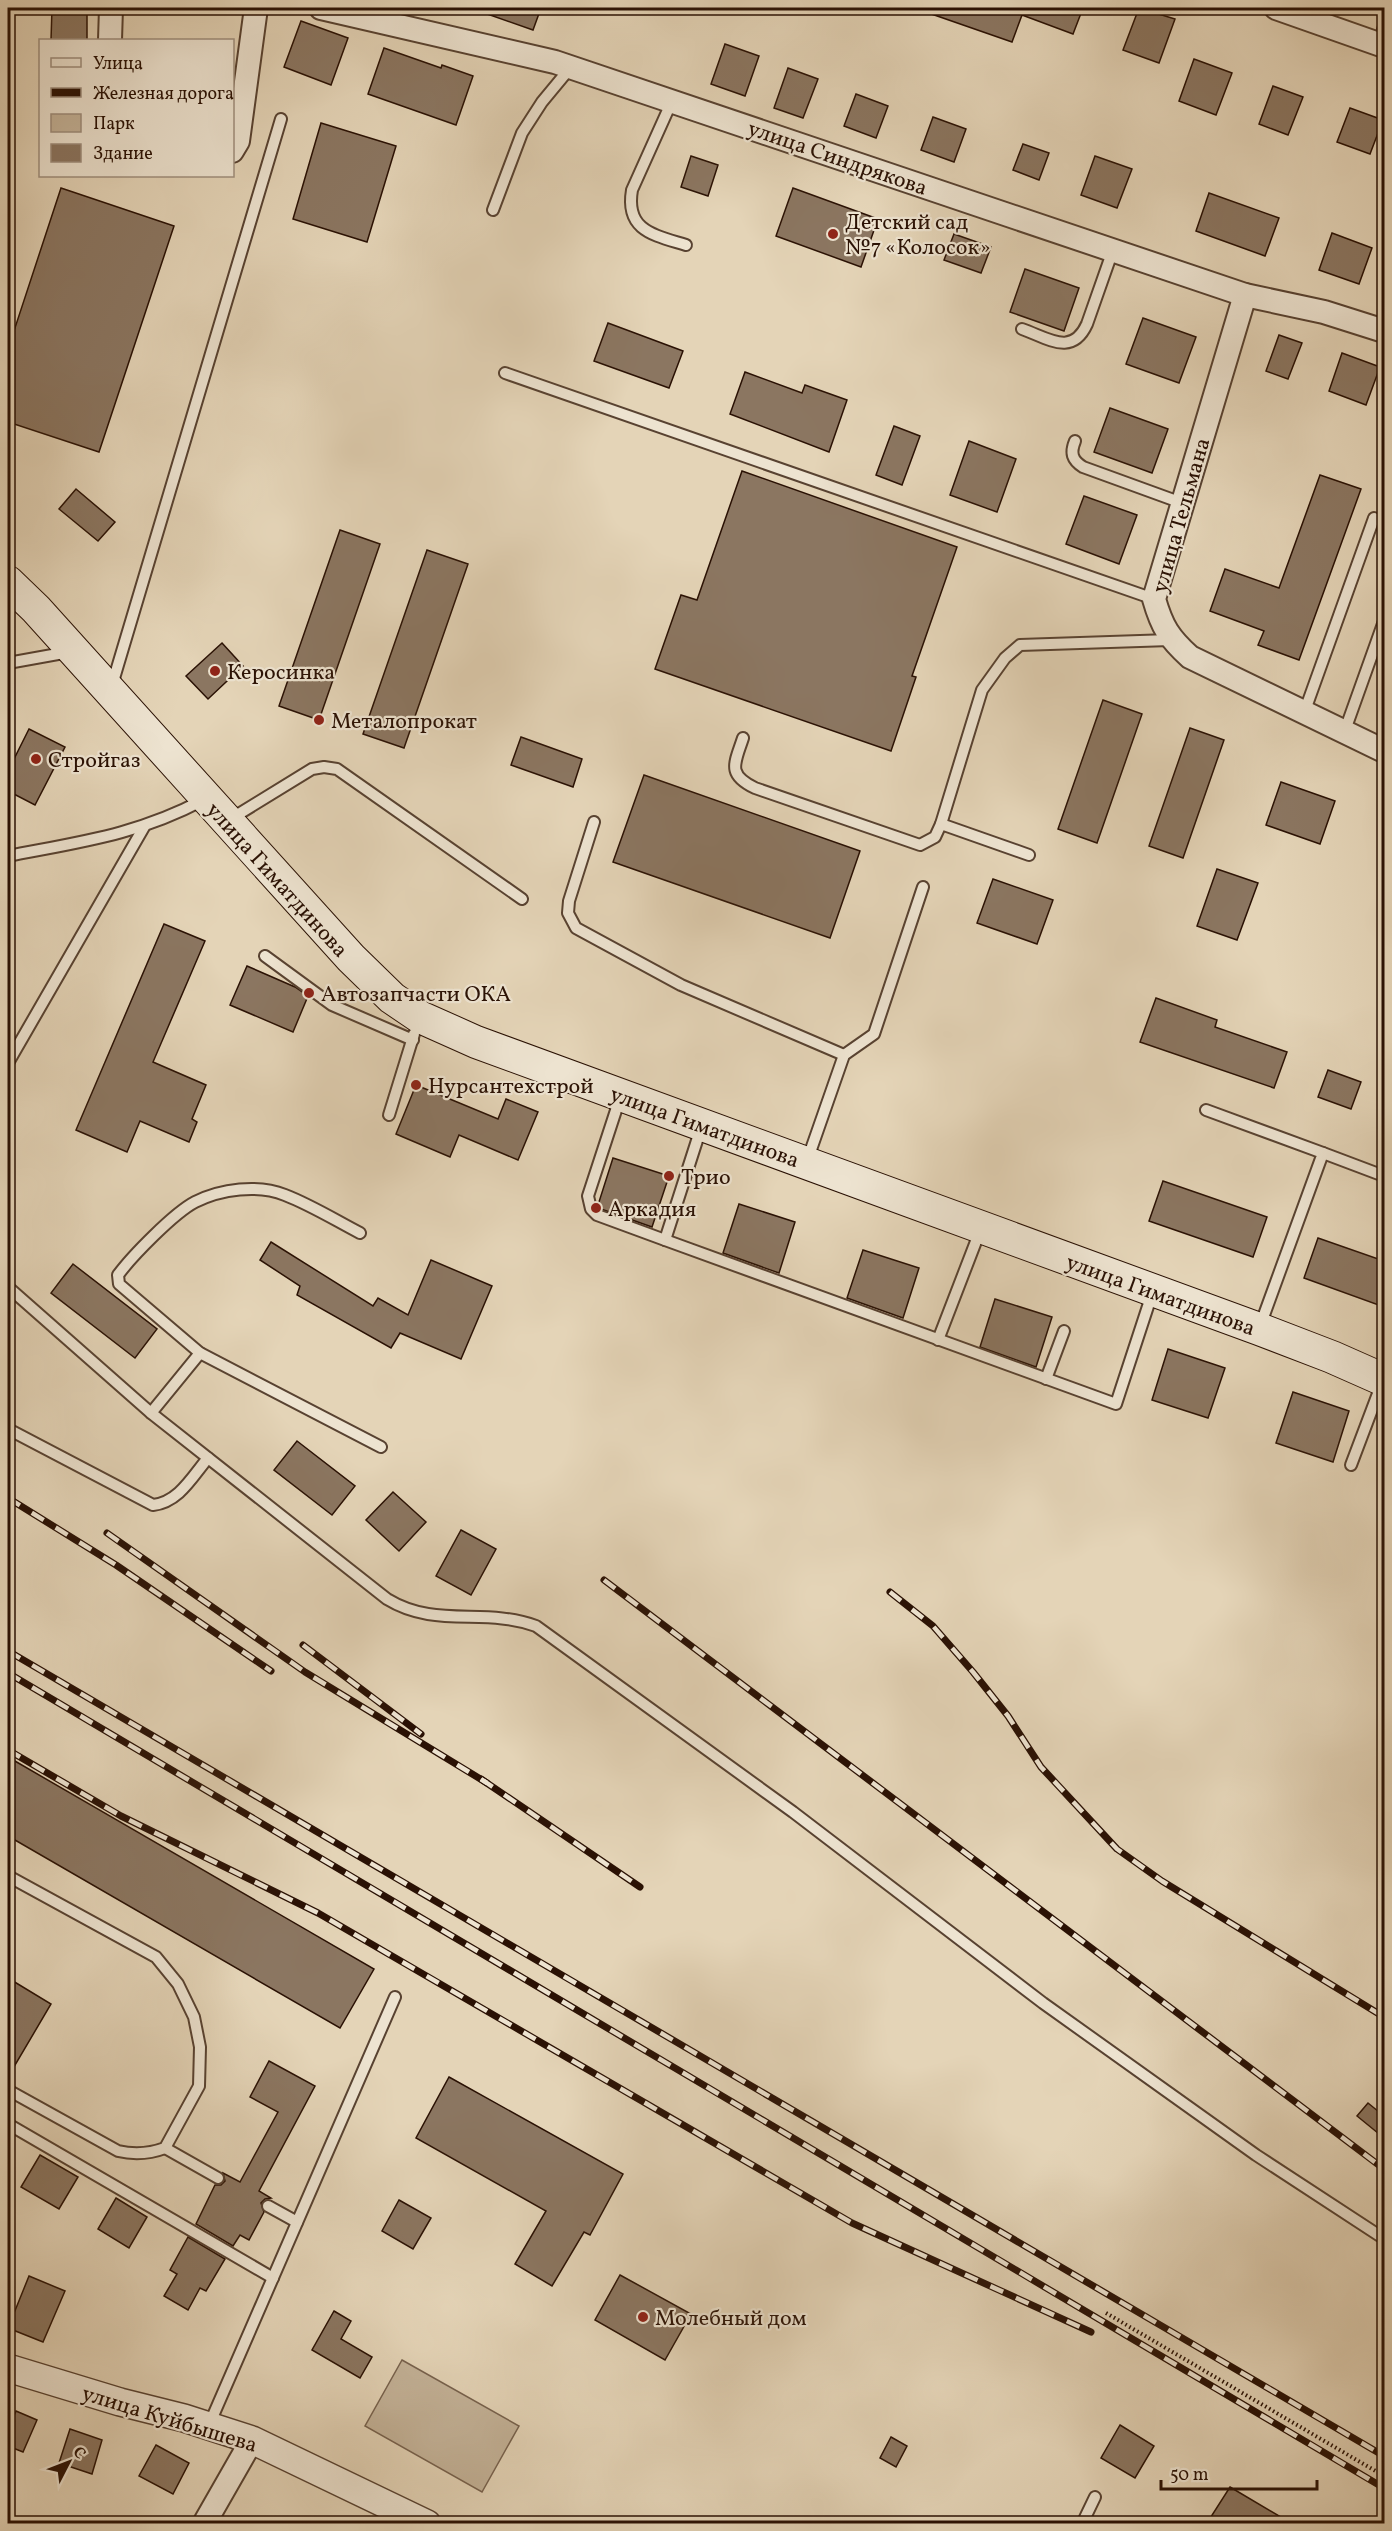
<svg xmlns="http://www.w3.org/2000/svg" width="1392" height="2531" font-family="Vollkorn,serif">
<style>
.green{fill:#c4b399;stroke:#77624e;stroke-width:1.5}
.building{fill:#8b7661;stroke:#2a1104;stroke-width:1.5}
.lines{fill:none;stroke-linecap:round;stroke-linejoin:round}
.service-casing{stroke:#584231;stroke-width:14}
.minor-casing{stroke:#584231;stroke-width:26}
.tertiary-casing{stroke:#584231;stroke-width:30}
.secondary-casing{stroke:#2a1104;stroke-width:34}
.path{stroke:#2a1104;stroke-width:4;stroke-dasharray:1.5 3;stroke-linecap:butt}
.service{stroke:#ede3d0;stroke-width:10}
.minor{stroke:#ede3d0;stroke-width:22}
.tertiary{stroke:#ede3d0;stroke-width:27}
.secondary{stroke:#ede3d0;stroke-width:32}
.rail-casing{stroke:#2a1104;stroke-width:7}
.rail{stroke:#ede3d0;stroke-width:4.5;stroke-dasharray:14;stroke-linecap:butt}
.poi-dot{fill:#8f2418;stroke:#ede3d0;stroke-width:2}
.labels{text-anchor:middle;stroke-width:4.5;stroke-linejoin:round;paint-order:stroke}
.street-label{font-size:22px;fill:#2a1104;stroke:#ede3d0}
.poi-label{font-size:22px;fill:#2a1104;stroke:#ede3d0;text-anchor:start}
</style>
<rect width="100%" height="100%" fill="#e4d4b7"/>
<filter id="stains"><feTurbulence type="fractalNoise" baseFrequency=".00333" numOctaves="4"/><feColorMatrix values="0 0 0 0 .2 0 0 0 0 .09 0 0 0 0 .02 0 0 0 .5 -.17"/></filter>
<radialGradient id="worn" r=".72"><stop offset=".6" stop-color="#630" stop-opacity="0"/><stop offset="1" stop-color="#630" stop-opacity=".3"/></radialGradient>
<polygon class="green" points="402,2360 519,2426 482,2492 365,2426"/>
<g class="building">
<polygon points="52,8 87,8 87,40 51,40"/>
<polygon points="477,8 541,8 533,30 476,10"/>
<polygon points="921,8 1083,8 1073,34 1022,15 1012,42 920,10"/>
<polygon points="1139,8 1175,19 1159,63 1123,50"/>
<polygon points="301,21 348,38 331,85 284,67"/>
<polygon points="725,44 759,56 745,96 711,84"/>
<polygon points="384,48 441,68 442,65 473,76 456,125 368,94"/>
<polygon points="1194,59 1232,73 1216,115 1179,101"/>
<polygon points="788,68 818,79 803,118 774,108"/>
<polygon points="1273,86 1303,97 1288,135 1259,124"/>
<polygon points="856,94 888,106 876,138 844,126"/>
<polygon points="1350,108 1383,120 1370,154 1337,142"/>
<polygon points="933,117 966,129 954,162 921,150"/>
<polygon points="321,123 396,146 367,242 293,219"/>
<polygon points="1023,144 1049,153 1039,180 1013,170"/>
<polygon points="691,156 718,165 708,196 681,187"/>
<polygon points="1095,156 1132,169 1117,208 1081,195"/>
<polygon points="61,188 174,226 99,452 8,422 8,349"/>
<polygon points="793,188 878,219 861,267 776,236"/>
<polygon points="1209,193 1279,218 1265,256 1196,231"/>
<polygon points="1332,233 1372,248 1359,284 1319,270"/>
<polygon points="954,234 991,247 981,273 944,260"/>
<polygon points="1025,269 1079,288 1064,331 1010,312"/>
<polygon points="1143,318 1196,337 1179,383 1126,364"/>
<polygon points="608,323 683,351 669,388 594,361"/>
<polygon points="1279,335 1302,343 1288,379 1266,371"/>
<polygon points="1342,353 1380,367 1366,405 1329,391"/>
<polygon points="745,372 802,393 805,385 847,400 829,452 730,414"/>
<polygon points="1110,408 1168,429 1152,473 1094,452"/>
<polygon points="894,426 920,436 902,485 876,475"/>
<polygon points="969,441 1016,459 997,512 950,495"/>
<polygon points="742,471 957,547 912,676 916,677 891,751 655,669 681,595 697,600"/>
<polygon points="1320,475 1361,489 1299,660 1258,645 1264,631 1210,611 1225,569 1279,588"/>
<polygon points="76,489 115,522 98,541 59,509"/>
<polygon points="1084,496 1137,515 1119,564 1066,544"/>
<polygon points="340,530 380,544 319,720 279,706"/>
<polygon points="427,550 468,564 404,748 363,734"/>
<polygon points="222,643 243,666 208,699 186,676"/>
<polygon points="1103,700 1142,714 1097,843 1058,829"/>
<polygon points="1190,728 1224,740 1183,858 1149,846"/>
<polygon points="29,729 65,747 35,805 8,791 8,771"/>
<polygon points="521,737 582,759 573,787 511,765"/>
<polygon points="644,775 860,851 830,938 613,862"/>
<polygon points="1281,782 1335,801 1320,844 1266,825"/>
<polygon points="1217,869 1258,883 1237,940 1197,926"/>
<polygon points="993,879 1053,900 1037,944 977,923"/>
<polygon points="164,924 205,941 153,1062 206,1085 192,1119 197,1122 189,1142 140,1121 127,1152 76,1130"/>
<polygon points="247,966 295,987 308,996 293,1032 230,1005"/>
<polygon points="1156,998 1217,1020 1215,1027 1287,1052 1274,1088 1140,1042"/>
<polygon points="1328,1070 1361,1082 1351,1109 1318,1097"/>
<polygon points="416,1085 498,1119 506,1099 538,1112 518,1160 459,1135 450,1157 396,1134"/>
<polygon points="613,1158 669,1176 652,1227 601,1209 598,1205"/>
<polygon points="1163,1181 1267,1217 1253,1257 1149,1221"/>
<polygon points="739,1204 795,1222 779,1273 723,1253"/>
<polygon points="1318,1238 1384,1261 1384,1307 1304,1278"/>
<polygon points="271,1242 373,1306 378,1298 408,1315 431,1260 492,1286 461,1359 400,1333 391,1348 297,1295 300,1286 260,1260"/>
<polygon points="863,1250 919,1268 903,1318 847,1298"/>
<polygon points="73,1264 157,1329 135,1358 51,1293"/>
<polygon points="995,1299 1052,1317 1036,1367 980,1347"/>
<polygon points="1168,1349 1225,1368 1208,1418 1152,1400"/>
<polygon points="1293,1392 1349,1411 1333,1462 1276,1443"/>
<polygon points="297,1441 355,1486 332,1515 274,1470"/>
<polygon points="393,1492 426,1522 399,1551 366,1520"/>
<polygon points="461,1530 496,1549 471,1595 436,1576"/>
<polygon points="8,1757 374,1969 340,2028 8,1836"/>
<polygon points="8,1978 51,2004 8,2077"/>
<polygon points="269,2061 315,2086 259,2191 271,2198 265,2199 261,2203 264,2212 249,2240 240,2235 233,2246 196,2224 215,2185 221,2185 225,2181 223,2173 240,2182 278,2112 250,2097"/>
<polygon points="449,2077 623,2174 590,2235 584,2232 552,2286 515,2264 546,2211 416,2138"/>
<polygon points="1368,2103 1384,2116 1384,2138 1357,2116"/>
<polygon points="40,2155 78,2177 59,2209 21,2187"/>
<polygon points="116,2198 147,2217 129,2248 98,2229"/>
<polygon points="399,2200 431,2218 413,2249 382,2231"/>
<polygon points="188,2237 225,2259 206,2291 200,2288 188,2310 164,2296 177,2274 170,2270"/>
<polygon points="620,2275 691,2314 665,2360 595,2320"/>
<polygon points="29,2276 65,2291 43,2342 8,2328"/>
<polygon points="334,2311 351,2321 341,2339 372,2357 360,2378 312,2350"/>
<polygon points="16,2411 37,2420 23,2452 8,2446 8,2430"/>
<polygon points="1120,2425 1154,2446 1135,2478 1101,2458"/>
<polygon points="70,2429 102,2440 92,2474 59,2463"/>
<polygon points="891,2437 907,2446 896,2467 880,2458"/>
<polygon points="156,2445 189,2463 173,2494 139,2476"/>
<polygon points="1230,2487 1291,2523 1207,2523"/>
</g>
<g class="lines">
<defs>
<g id="service">
<polyline points="1379,44 1384,26"/>
<path d="M672 101 632 190C625 231 654 235 686 245"/>
<polyline points="493,210 522,133 542,102 571,67"/>
<path d="M1022 329C1048 338 1072 357 1087 324L1113 250"/>
<polyline points="505,373 1154,599"/>
<path d="M1075 441C1070 453 1072 460 1083 467L1182 503"/>
<polyline points="8,663 69,652"/>
<polyline points="112,685 281,119"/>
<polyline points="1304,713 1374,518"/>
<polyline points="1344,733 1384,621"/>
<path d="M743 738C735 763 726 774 755 788L920 845 935 837 941 824 982 690 1005 658 1020 645 1170 640"/>
<polyline points="229,820 312,769 324,767 337,769 522,899"/>
<polyline points="594,822 569,901 568,913 576,928 681,985 844,1055"/>
<polyline points="941,824 1029,855"/>
<path d="M8 856C79 842 137 835 203 800"/>
<polyline points="265,956 332,1005 413,1040"/>
<polyline points="8,1063 144,827"/>
<polyline points="620,1098 588,1196 591,1209 597,1215 665,1240 1116,1404 1152,1294"/>
<polyline points="1206,1110 1323,1153 1260,1326"/>
<polyline points="389,1115 414,1034"/>
<polyline points="1323,1153 1384,1176"/>
<polyline points="807,1161 844,1055 874,1034 923,887"/>
<path d="M360 1233C335 1220 311 1205 285 1195 258 1184 221 1189 195 1202 174 1213 132 1256 118 1275L119 1284 200 1353 381 1447"/>
<polyline points="665,1240 701,1128"/>
<path d="M8 1287 151 1413 387 1599C436 1629 484 1607 536 1626L793 1812 1043 2003 1256 2155 1383 2238"/>
<polyline points="938,1340 980,1231"/>
<polyline points="1046,1379 1064,1331"/>
<polyline points="151,1413 200,1353"/>
<path d="M8 1429 153 1505C179 1502 192 1477 208 1458"/>
<polyline points="1351,1465 1382,1383"/>
<path d="M8 1876 156 1957 178 1984 194 2017 200 2047 199 2086 165 2148C149 2154 135 2155 118 2151L8 2090"/>
<polyline points="8,2124 273,2278"/>
<polyline points="165,2148 218,2178"/>
<polyline points="268,2206 297,2222"/>
<polyline points="209,2425 395,1997"/>
<polyline points="1082,2524 1095,2497"/>
</g>
<g id="minor">
<polyline points="321,8 555,62 1245,295 1324,312 1384,331"/>
<polyline points="1276,8 1384,46"/>
<polyline points="110,40 111,8"/>
<polyline points="232,151 238,141 256,8"/>
<path d="M1245 295 1154 599C1162 627 1169 638 1190 657L1384 751"/>
<polyline points="204,2524 252,2440"/>
</g>
<polyline id="tertiary" points="8,2368 120,2402 184,2418 252,2440 427,2524"/>
<polyline id="secondary" points="8,582 36,609 351,958 392,998 420,1017 476,1042 1259,1329 1332,1357 1384,1380"/>
</defs>
<use href="#service" class="service-casing"/>
<use href="#minor" class="minor-casing"/>
<use href="#tertiary" class="tertiary-casing"/>
<use href="#secondary" class="secondary-casing"/>
<polyline class="path" points="1106,2313 1384,2476"/>
<use href="#service" class="service"/>
<use href="#minor" class="minor"/>
<use href="#tertiary" class="tertiary"/>
<use href="#secondary" class="secondary"/>
<defs>
<g id="rail">
<polyline points="8,1498 116,1565 271,1671"/>
<polyline points="107,1533 305,1672 487,1783"/>
<polyline points="604,1580 1384,2169"/>
<polyline points="890,1592 933,1626 973,1672 1008,1716 1041,1767 1117,1849 1162,1881 1384,2017"/>
<polyline points="303,1645 421,1734"/>
<polyline points="8,1651 1384,2456"/>
<polyline points="8,1673 1384,2488"/>
<polyline points="8,1750 121,1816 318,1913 852,2223 1091,2332"/>
<polyline points="481,1779 640,1887"/>
</g>
</defs>
<use href="#rail" class="rail-casing"/>
<use href="#rail" class="rail"/>
</g>
<g class="poi-dot">
<circle cx="833" cy="234" r="6"/>
<circle cx="215" cy="671" r="6"/>
<circle cx="319" cy="720" r="6"/>
<circle cx="36" cy="759" r="6"/>
<circle cx="309" cy="993" r="6"/>
<circle cx="416" cy="1085" r="6"/>
<circle cx="669" cy="1176" r="6"/>
<circle cx="596" cy="1208" r="6"/>
<circle cx="643" cy="2317" r="6"/>
</g>
<g class="labels">
<g class="street-label">
<text transform="translate(838 157) rotate(19)" y="8">улица Синдрякова</text>
<text transform="translate(1180 515) rotate(-74)" y="8">улица Тельмана</text>
<text transform="translate(278 879) rotate(48)" y="8">улица Гиматдинова</text>
<text transform="translate(705 1126) rotate(20)" y="8">улица Гиматдинова</text>
<text transform="translate(1161 1294) rotate(20)" y="8">улица Гиматдинова</text>
<text transform="translate(170 2418) rotate(17)" y="8">улица Куйбышева</text>
</g>
<g class="poi-label">
<text x="845" y="229">Детский сад<tspan x="845" dy="25">№7 «Колосок»</tspan></text>
<text x="227" y="679">Керосинка</text>
<text x="331" y="728">Металопрокат</text>
<text x="48" y="767">Стройгаз</text>
<text x="321" y="1001">Автозапчасти ОКА</text>
<text x="428" y="1093">Нурсантехстрой</text>
<text x="681" y="1184">Трио</text>
<text x="608" y="1216">Аркадия</text>
<text x="655" y="2325">Молебный дом</text>
</g>
</g>
<rect width="1392" height="2531" fill="none" stroke="#e4d4b7" stroke-width="30"/>
<rect x="9" y="9" width="1374" height="2513" fill="none" stroke="#2a1104" stroke-width="3"/>
<rect x="15" y="15" width="1362" height="2501" fill="none" stroke="#2a1104" stroke-width="1.5"/>
<rect x="39" y="39" width="195" height="138" fill="#ede3d0" stroke="#9f8f7e" stroke-width="1.5"/>
<rect x="51" y="58" width="30" height="9" fill="#ede3d0" stroke="#9f8f7e" stroke-width="1.5"/>
<text x="93" y="69" font-size="18" fill="#2a1104">Улица</text>
<rect x="51" y="88" width="30" height="9" fill="#2a1104" stroke="#9f8f7e" stroke-width="1.5"/>
<text x="93" y="99" font-size="18" fill="#2a1104">Железная дорога</text>
<rect x="51" y="114" width="30" height="18" fill="#c4b399" stroke="#9f8f7e" stroke-width="1.5"/>
<text x="93" y="129" font-size="18" fill="#2a1104">Парк</text>
<rect x="51" y="144" width="30" height="18" fill="#8b7661" stroke="#9f8f7e" stroke-width="1.5"/>
<text x="93" y="159" font-size="18" fill="#2a1104">Здание</text>
<g transform="translate(69 2462) rotate(48)" stroke="#ede3d0" stroke-width="4.5" paint-order="stroke">
<path d="M0-4.5L10 22L0 15L-10 22Z" fill="#2a1104"/>
<text y="-9" font-size="16" font-weight="bold" text-anchor="middle" fill="#2a1104">С</text>
</g>
<path d="M1161 2480v9h156v-9" fill="none" stroke="#2a1104" stroke-width="3"/>
<text x="1170" y="2480" font-size="18" fill="#2a1104" stroke="#ede3d0" stroke-width="4.5" paint-order="stroke">50 m</text>
<rect width="100%" height="100%" filter="url(#stains)"/>
<rect width="100%" height="100%" fill="url(#worn)"/>
</svg>
